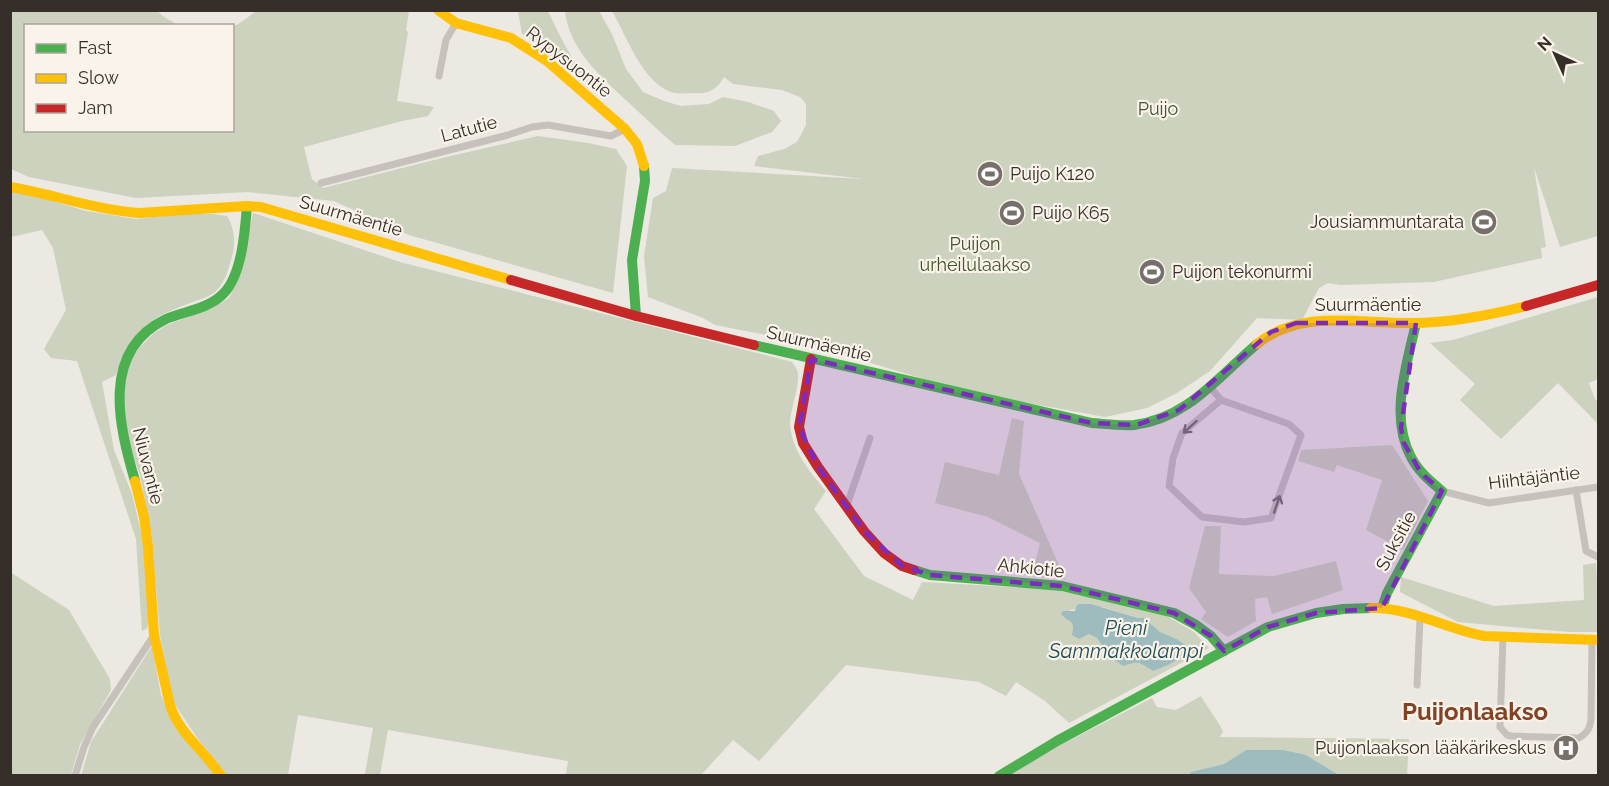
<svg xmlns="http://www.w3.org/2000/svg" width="1609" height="786" font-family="Raleway,sans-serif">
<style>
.green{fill:#ccd2bd;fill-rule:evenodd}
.water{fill:#9ebbbd}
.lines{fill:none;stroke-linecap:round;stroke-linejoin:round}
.street{stroke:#c6c1bb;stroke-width:7}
.fast{stroke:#4caf50;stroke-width:10}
.slow{stroke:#ffc107;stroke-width:10}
.jam{stroke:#c62828;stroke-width:10}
.oneway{stroke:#77706b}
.marked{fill:#7b2cbf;fill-opacity:0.2;stroke:#7b2cbf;stroke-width:4.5;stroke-dasharray:12 8;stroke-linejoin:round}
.labels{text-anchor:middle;stroke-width:4.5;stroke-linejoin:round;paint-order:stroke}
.street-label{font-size:18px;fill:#362e29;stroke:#f9f3e9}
.park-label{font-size:18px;fill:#43542e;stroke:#f9f3e9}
.poi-label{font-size:18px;fill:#362e29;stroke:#f9f3e9;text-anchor:start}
.water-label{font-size:20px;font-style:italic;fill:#204f56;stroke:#f9f3e9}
.district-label{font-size:24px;font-weight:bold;fill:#824226;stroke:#f9f3e9}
</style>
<rect width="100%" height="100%" fill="#ece8e2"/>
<g class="green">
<polygon points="11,10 157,11 164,17 178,25 26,26 26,130 232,130 233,27 243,21 256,11 409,11 406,30 408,32 397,101 434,107 428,116 402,121 304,147 312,179 323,188 446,157 538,136 588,143 616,149 627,166 613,293 409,235 334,201 248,192 136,198 29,177 11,169"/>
<path d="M518 11H548C560 36 571 61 591 82L582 81 542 46 522 34Z"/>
<path d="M565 11H599L612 34 626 69 643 92 664 101 681 106 709 104 723 97 748 102 774 111 781 121 772 132 735 146 675 145C659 131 643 116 627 101 600 76 569 49 565 11Z"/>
<path d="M612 11H1598V236L1560 247 1534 167 1546 247 1541 248 1542 258 1434 282 1340 285 1328 283 1319 288 1302 320 1257 318 1210 371 1177 393 1147 408 1105 417 995 397 957 389 798 341 715 325 703 318 648 297 644 256 653 198 666 191 672 168 864 179 754 166 758 156 784 149 797 142 806 125V104L800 97 782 90 733 84 724 77C717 90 708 94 694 93 688 93 681 94 675 93 643 86 627 36 612 11Z"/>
<path d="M10 191 28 194 86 211 136 219 181 214H213L227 216C235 229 236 245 231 260 228 270 225 281 218 289 213 295 204 298 198 300 181 307 162 312 148 324 132 338 123 356 116 375L102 382 114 450 132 494 145 549 149 622 147 628 142 631 136 539 77 361 51 358 44 349 66 310 53 248 42 230 11 237Z"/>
<path d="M253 213 400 262 792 362C793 365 796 367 797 370 802 382 789 411 790 426 793 452 810 472 826 491L814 509 864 576 913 600 922 582 1066 590 1158 611 1194 632 1209 648 1069 723 1045 701 1016 682 1006 696 979 682 846 665 759 761 733 740 701 775H566L568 761 388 730 380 775 365 774 373 728 298 715 288 775H225L217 762 198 739 172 700 160 635 152 537 140 475 130 448 124 421 122 398 125 378 131 360 141 346 154 333 167 325 211 308 229 298 240 275ZM1103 607 1138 618H1144L1160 632 1177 639 1187 646 1166 666 1153 671C1141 665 1139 659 1125 665L1110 657 1097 638 1089 634 1084 636 1074 628 1070 610Z"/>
<polygon points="1598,297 1598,379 1589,383 1595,399 1598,402 1598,424 1558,383 1501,439 1460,400 1475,384 1430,343 1453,340"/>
<polygon points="1012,418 1024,421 1019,474 1065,579 1032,576 1040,543 988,517 935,503 945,462 999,475"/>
<polygon points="1392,445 1428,501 1403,550 1366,530 1382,480 1337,465 1334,472 1298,461 1301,450"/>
<polygon points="1205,526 1221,526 1219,574 1274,576 1336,561 1343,590 1272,614 1267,597 1255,599 1256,621 1228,637 1201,619 1206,612 1189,588"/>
<polygon points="1596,563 1598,600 1598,632 1569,632 1458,622 1400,592 1401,577 1494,606 1584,600 1583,565"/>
<polygon points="10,572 69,610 110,679 111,690 80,744 71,775 11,775"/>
<polygon points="152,646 161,695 176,729 210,765 215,775 81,776 91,742"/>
<path d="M1201 696C1208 708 1216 718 1223 731L1220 737 1409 739 1407 775H1339L1306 755 1246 750 1224 764 1191 772 1189 775 1004 776 1014 769 1152 698 1157 707 1176 710Z"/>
</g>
<g class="water">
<path d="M1080 604H1091L1138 618H1144L1160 632 1177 639 1187 646 1192 647 1196 650 1166 666 1153 671C1138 663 1141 660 1123 666L1110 657 1097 638 1089 634 1079 639 1072 635C1076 619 1069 623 1061 614L1063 611H1075L1077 605Z"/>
<polygon points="1246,750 1283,750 1306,755 1339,775 1189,775 1191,772 1224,764"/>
</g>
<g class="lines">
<g class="street">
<polyline points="439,76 446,40 456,23"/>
<polyline points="321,183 508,135 532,127 548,125 611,136 625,129"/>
<polyline points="1210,387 1221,400 1182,433 1173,458 1169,486 1202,517 1244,522 1271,518 1301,435 1289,424 1221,400"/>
<polyline points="1576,490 1586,551 1598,557"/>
<polyline points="1442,491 1489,503 1598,487"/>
<polyline points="847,505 870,438"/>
<path d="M1503 637 1500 727 1507 735 1511 736 1579 738C1587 733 1590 729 1591 719L1592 640"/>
<polyline points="1417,685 1420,618"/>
<polyline points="75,776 84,747 93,727 154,635"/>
</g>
<g class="fast">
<polyline points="636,316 632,260 645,181 644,166"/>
<path d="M754 345 1092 423C1106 424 1120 426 1134 425 1187 419 1219 376 1257 344"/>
<path d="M135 481C119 426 100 351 166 319 185 311 209 309 224 293 242 274 245 231 247 206"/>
<polyline points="914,570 930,575 1062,586 1174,613 1196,625 1211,636 1224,651"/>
<path d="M1382 608 1387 593 1442 491C1430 481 1418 471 1411 457 1389 416 1407 364 1416 323"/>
<polyline points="999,776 1057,741 1268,627 1316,613 1343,609 1371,608"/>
</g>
<g class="slow">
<polyline points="438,10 456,23 511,38 547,61 625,129 637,144 644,166"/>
<path d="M10 187C53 194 95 210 139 213L247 206 261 207 511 280"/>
<path d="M1257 344C1303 307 1363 325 1417 323 1454 322 1490 315 1526 306"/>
<path d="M135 481 144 517 148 546 154 635 170 705C179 734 205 751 221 776"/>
<path d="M1371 608C1410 607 1446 629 1484 636L1598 640"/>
</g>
<g class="jam">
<polyline points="511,280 636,316 754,345"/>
<polyline points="1526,306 1598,285"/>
<polyline points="811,359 799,427 803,443 818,467 864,531 884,553 902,566 914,570"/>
</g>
</g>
<defs><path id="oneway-shaft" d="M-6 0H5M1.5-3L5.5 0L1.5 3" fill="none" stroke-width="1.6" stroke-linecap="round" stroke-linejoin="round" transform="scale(1.5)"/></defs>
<g class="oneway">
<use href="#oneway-shaft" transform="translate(1190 427) rotate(138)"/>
<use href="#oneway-shaft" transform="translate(1277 504) rotate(-71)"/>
</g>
<path class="marked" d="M1296 323H1416L1401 428 1404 443 1421 473 1442 491 1382 608 1316 613 1268 627 1224 651 1211 636 1174 613 1062 586 930 575 902 566 864 531 818 467 799 427 811 359 1092 423 1136 425 1179 410 1271 332Z"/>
<defs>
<symbol id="stadium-disc" viewBox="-11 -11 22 22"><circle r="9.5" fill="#766f6a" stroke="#f9f3e9"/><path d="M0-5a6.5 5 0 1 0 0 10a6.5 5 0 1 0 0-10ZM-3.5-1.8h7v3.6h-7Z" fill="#fff"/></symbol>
<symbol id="hospital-disc" viewBox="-11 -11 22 22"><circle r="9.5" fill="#766f6a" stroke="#f9f3e9"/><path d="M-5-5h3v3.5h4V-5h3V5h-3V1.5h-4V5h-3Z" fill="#fff"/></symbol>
</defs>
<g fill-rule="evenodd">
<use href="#stadium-disc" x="975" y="159" width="30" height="30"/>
<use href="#stadium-disc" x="997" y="198" width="30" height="30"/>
<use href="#stadium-disc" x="1469" y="207" width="30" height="30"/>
<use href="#stadium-disc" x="1137" y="257" width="30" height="30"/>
<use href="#hospital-disc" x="1551" y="733" width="30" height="30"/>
</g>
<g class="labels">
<g class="street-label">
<text transform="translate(569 62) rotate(38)" y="6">Rypysuontie</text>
<text transform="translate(469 129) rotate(-15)" y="6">Latutie</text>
<text transform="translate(351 216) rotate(16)" y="6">Suurmäentie</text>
<text x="1368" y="311">Suurmäentie</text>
<text transform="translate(819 344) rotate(13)" y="6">Suurmäentie</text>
<text transform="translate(148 466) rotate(76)" y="6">Niuvantie</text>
<text transform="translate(1534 478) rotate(-7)" y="6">Hiihtäjäntie</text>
<text transform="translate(1396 541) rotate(-62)" y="6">Suksitie</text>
<text transform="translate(1031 568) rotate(6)" y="6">Ahkiotie</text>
</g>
<g class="park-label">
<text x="1158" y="115">Puijo</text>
<text x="975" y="250">Puijon<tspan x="975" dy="21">urheilulaakso</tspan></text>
</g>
<g class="poi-label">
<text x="1010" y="180">Puijo K120</text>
<text x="1032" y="219">Puijo K65</text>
<text x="1464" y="228" text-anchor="end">Jousiammuntarata</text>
<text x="1172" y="278">Puijon tekonurmi</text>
<text x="1546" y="754" text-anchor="end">Puijonlaakson lääkärikeskus</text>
</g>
<g class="water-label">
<text x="1126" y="635">Pieni<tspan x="1126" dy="23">Sammakkolampi</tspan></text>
</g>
<g class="district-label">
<text x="1475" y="720">Puijonlaakso</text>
</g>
</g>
<rect width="1609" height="786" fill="none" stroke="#362e29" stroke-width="24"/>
<rect x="24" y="24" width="210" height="108" fill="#f9f3e9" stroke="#aba49c" stroke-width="1.5"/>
<rect x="36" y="44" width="30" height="9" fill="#4caf50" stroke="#aba49c" stroke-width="1.5"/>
<text x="78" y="54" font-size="18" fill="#362e29">Fast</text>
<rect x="36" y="74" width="30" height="9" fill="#ffc107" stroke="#aba49c" stroke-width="1.5"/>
<text x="78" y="84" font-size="18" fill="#362e29">Slow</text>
<rect x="36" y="104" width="30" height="9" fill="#c62828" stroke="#aba49c" stroke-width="1.5"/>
<text x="78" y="114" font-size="18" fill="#362e29">Jam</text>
<g transform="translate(1555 54) rotate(315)" stroke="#f9f3e9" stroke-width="4.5" paint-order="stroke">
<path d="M0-4.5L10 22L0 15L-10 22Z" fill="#362e29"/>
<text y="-9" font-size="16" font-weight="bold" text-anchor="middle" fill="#362e29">N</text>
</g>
</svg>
